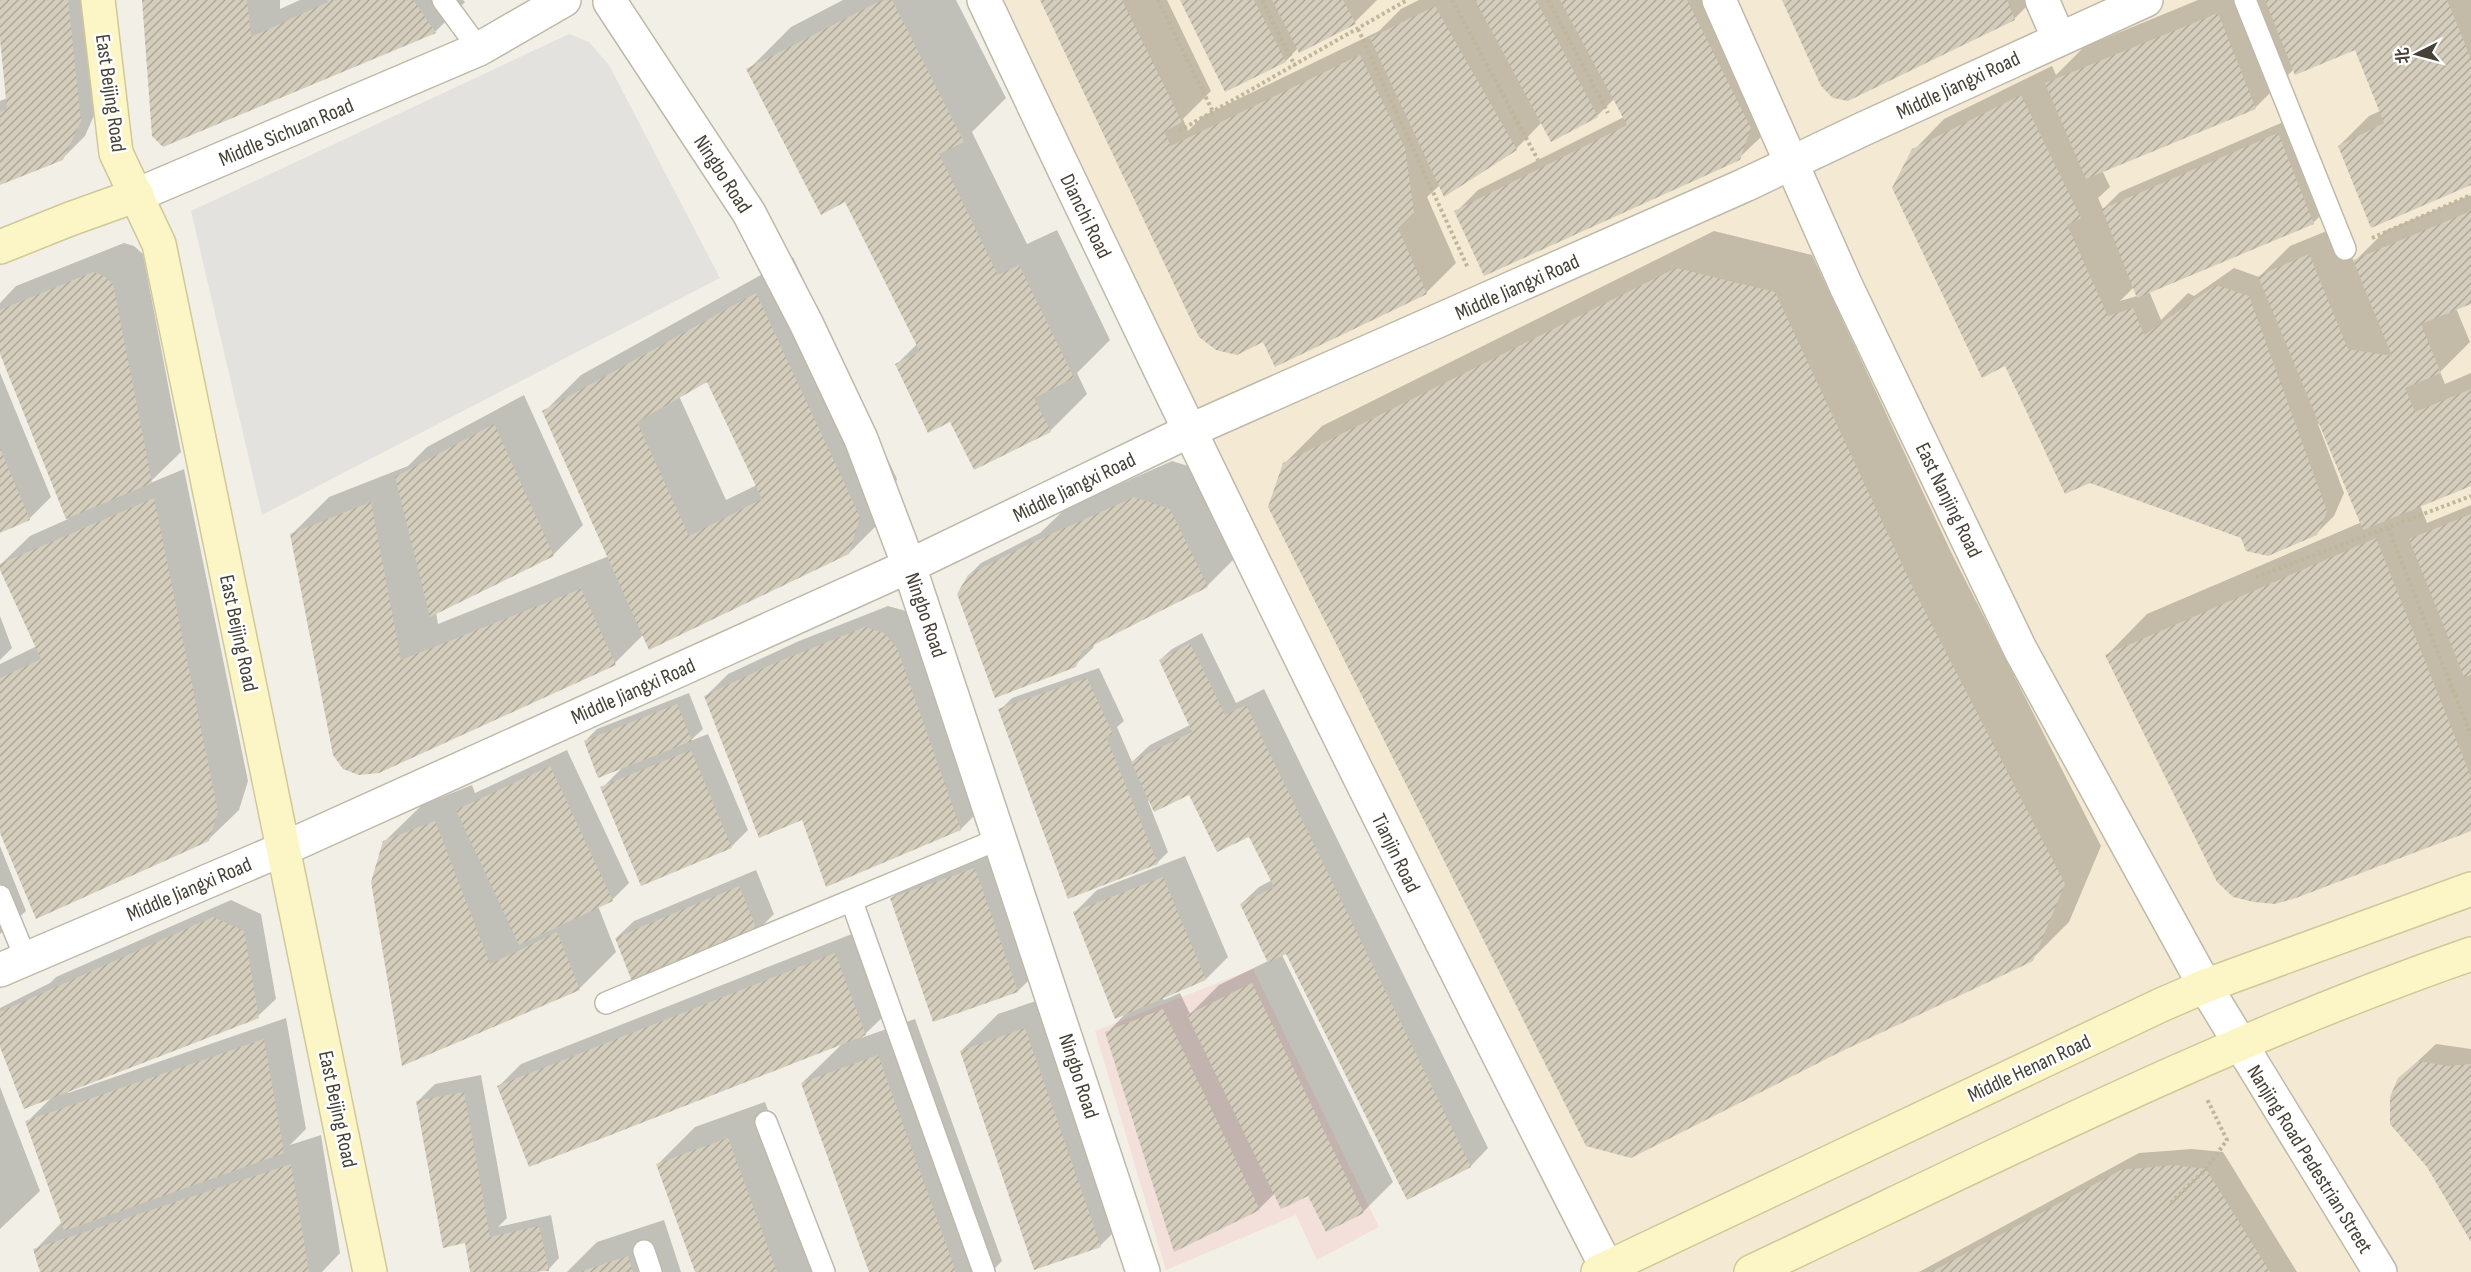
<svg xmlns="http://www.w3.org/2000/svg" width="2471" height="1272" font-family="'Sofia Sans Condensed','Noto Sans SC',sans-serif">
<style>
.commercial{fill:#f4e9d2}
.medical{fill:#f3e0da}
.parking{fill:#e4e2de}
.shadow{fill:#0003;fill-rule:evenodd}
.building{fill:url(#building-hatch);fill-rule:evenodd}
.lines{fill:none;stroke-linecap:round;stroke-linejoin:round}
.lane-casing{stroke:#beb9a9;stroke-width:24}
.street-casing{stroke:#beb9a9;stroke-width:36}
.secondary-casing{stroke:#d1c898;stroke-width:36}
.path{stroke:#bfb69b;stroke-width:4;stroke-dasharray:3 3;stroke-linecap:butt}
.lane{stroke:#fff;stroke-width:21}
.street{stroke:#fff;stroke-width:33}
.secondary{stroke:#fcf6c6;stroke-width:33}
.labels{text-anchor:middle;stroke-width:5;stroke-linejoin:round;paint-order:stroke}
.street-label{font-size:21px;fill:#454136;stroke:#fff}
</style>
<defs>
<pattern id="building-hatch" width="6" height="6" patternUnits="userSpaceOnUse" patternTransform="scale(1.5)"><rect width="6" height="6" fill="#d4cdbc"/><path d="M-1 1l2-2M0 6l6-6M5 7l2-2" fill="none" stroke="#aea89a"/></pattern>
</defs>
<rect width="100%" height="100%" fill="#f2f0e6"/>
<polygon class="commercial" points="984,0 2471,0 2471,1272 1609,1272"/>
<polygon class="medical" points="1253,969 1379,1227 1317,1260 1296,1215 1166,1270 1095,1031"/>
<polygon class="parking" points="569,34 589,42 609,65 720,278 262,515 191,211"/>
<g class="shadow">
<polygon points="0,0 92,0 102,97 85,136 62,159 0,184 0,101 7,98"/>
<polygon points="143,0 280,0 280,9 300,0 463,0 465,2 435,32 164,146"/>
<polygon points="843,0 956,0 1006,98 972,132 1027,244 1057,230 1110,340 1077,373 1087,394 1050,431 951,420 897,364 917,344 846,200 748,70 791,27"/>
<polygon points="1041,0 1167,0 1211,91 1183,119 1188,131 1203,116 1379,31 1401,9 1419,0 1720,0 1762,136 1739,158 1456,212 1478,190 1624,117 1615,98 1597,116 1542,122 1516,149 1440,185 1427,197 1456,263 1426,293 1276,365 1264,339"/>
<polygon points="1182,0 1377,0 1355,22 1298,48 1286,61 1226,90"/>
<polygon points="1783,0 2033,0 2015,18 1848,100"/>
<path d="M2198 0H2471V184L2339 146 2369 116 2380 111 2356 48 2294 69 2255 108 2102 170 2110 187 2098 198 2103 209 2120 192 2295 117 2330 206 2313 223 2149 291 2161 320 2188 293 2194 296 2234 268 2259 277 2290 246 2339 226 2354 262 2385 231 2471 195V302L2456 308 2470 342 2440 372 2445 384 2471 373V484L2420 505 2427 523 2471 505V829L2107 655 2147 614 2362 522 2321 423 2318 424 2344 493 2334 516 2317 533 2243 538 1914 150 1944 119 2052 66 2056 75 2084 47ZM2134 287 2137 296 2120 301Z"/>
<polygon points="1714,231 1812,255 1951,552 2101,846 2069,922 2032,959 1835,1052 1284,464 1322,426"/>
<polygon points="124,243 134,246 143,254 181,452 148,484 184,469 248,781 239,810 208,840 0,829 0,664 37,646 0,565 30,536 68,519 0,350 0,303 16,286"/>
<path d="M793 257 897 479 886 516 849 553 644 634 615 663 379 771 292 534 329 497 408 466 427 447 524 395 583 525 553 555 436 612 438 624 609 556 544 412 581 375ZM708 380 757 485 726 500 679 396Z"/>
<polygon points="0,373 51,497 29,519 0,531"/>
<polygon points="1172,461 1207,472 1244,549 1207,586 1095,643 1093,648 1075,665 969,575 981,563 1040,533 1066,508"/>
<polygon points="888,606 906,611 919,626 978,812 961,829 804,820 706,696 728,674 799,641"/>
<polygon points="0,616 12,648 0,660"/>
<polygon points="1202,633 1236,703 1264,689 1488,1148 1471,1166 1407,1198 1287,952 1282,955 1393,1182 1363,1212 1309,1194 1275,1193 1259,1209 1107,1033 1127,1012 1075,912 1097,890 1185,856 1228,957 1206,979 1162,997 1164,1000 1180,993 1190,1014 1219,985 1268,961 1241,904 1259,887 1272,880 1250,835 1190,793 1148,801 1168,852 1157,863 1000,710 1012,698 1099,668 1124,721 1117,727 1132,762 1150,745 1190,725 1160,660 1172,649"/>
<polygon points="689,693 703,729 690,741 708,734 748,830 731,847 602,788 623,767 585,741 597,729"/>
<polygon points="567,750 629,883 612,900 598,906 616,952 579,989 403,1064 384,842 422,805 472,785 475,793"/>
<polygon points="0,846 26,911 0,934"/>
<polygon points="992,852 1035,974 1018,991 934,1020 892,898 909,881"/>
<polygon points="756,870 774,914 757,931 616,938 634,921"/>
<polygon points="231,900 261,914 276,999 258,1016 67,1091 68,1093 286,1018 306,1129 290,1145 321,1135 340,1253 322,1272 41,1272 35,1250 62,1222 27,1122 52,1097 0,1043 0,1008 50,983 56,977"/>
<polygon points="857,932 888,1012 861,1038 915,1019 1002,1261 991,1272 871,1272 802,1083 843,1043 499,1086 521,1064"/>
<polygon points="1062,992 1137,1209 1100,1246 961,1051 998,1014"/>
<polygon points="2436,1044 2471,1049 2471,1239 2399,1079"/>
<polygon points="481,1075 507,1218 498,1227 551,1215 559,1258 548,1270 536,1272 472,1272 466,1243 418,1101 435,1084"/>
<polygon points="0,1087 40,1191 0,1229"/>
<polygon points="765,1102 827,1272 697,1272 658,1164 695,1127"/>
<polygon points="2192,1149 2223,1152 2297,1272 1919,1272 2139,1153"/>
<polygon points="664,1220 681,1272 567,1272 597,1242"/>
</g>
<g class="building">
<polygon points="0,0 68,0 81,121 63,160 0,185 0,112 7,109 0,39"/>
<polygon points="142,0 247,0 251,37 328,2 327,0 413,0 436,33 163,147 152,136"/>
<polygon points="882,0 892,0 964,142 939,154 998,275 1019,265 1074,378 1034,398 1051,432 974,470 950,422 928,433 895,364 920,352 845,202 821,215 746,69"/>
<polygon points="1040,0 1122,0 1182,122 1164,132 1171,146 1360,55 1405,148 1414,212 1398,228 1427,294 1275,367 1263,342 1237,355 1216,350 1199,337"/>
<polygon points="1180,0 1254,0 1286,62 1225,92"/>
<polygon points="1272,0 1343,0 1356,24 1299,53"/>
<polygon points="1475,0 1536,0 1598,117 1551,142"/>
<polygon points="1560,0 1687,0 1751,128 1740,160 1484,276 1454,211 1627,125"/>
<polygon points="1782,0 2007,0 2015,20 1848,101 1833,98 1821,86"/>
<polygon points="2265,0 2447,0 2471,59 2471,185 2371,228 2338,146 2384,123 2355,50 2295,75"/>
<polygon points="1435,6 1517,150 1444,197 1370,38"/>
<polygon points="2218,13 2256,109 2086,179 2045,83"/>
<polygon points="2021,95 2081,218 2067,225 2108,316 2133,308 2144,335 2216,285 2249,296 2327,511 2317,535 2268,556 2246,551 2241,538 2090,483 2065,494 2005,366 1982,378 1892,188 1912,149"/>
<polygon points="2278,133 2314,224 2137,298 2102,209"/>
<polygon points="2471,211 2471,304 2421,324 2441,373 2405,388 2415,412 2471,389 2471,486 2363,530 2258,276 2309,254 2348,349 2392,356 2353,260"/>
<polygon points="1676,268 1775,292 1914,590 2065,884 2033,961 1836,1054 1631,1158 1586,1146 1268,507 1283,463"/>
<polygon points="93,272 104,276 113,284 152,483 66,519 0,354 0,310"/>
<path d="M756 293 860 517 849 554 649 650 542 411ZM707 382 762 499 689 536 637 422Z"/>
<polygon points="494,424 554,556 430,617 395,477"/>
<polygon points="0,448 30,520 0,533"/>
<polygon points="1134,497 1170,509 1208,587 1082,651 1076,667 995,698 957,594 968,575 1027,545"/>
<polygon points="154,498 218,812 209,841 36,919 0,833 0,678 41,659 0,570 0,564"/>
<polygon points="371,502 401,660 581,589 616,665 379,773 359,775 343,769 333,755 290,534"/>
<polygon points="2471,514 2471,675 2464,677 2409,539"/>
<polygon points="2376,538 2471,777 2471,831 2296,898 2275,904 2254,902 2233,897 2217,882 2105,655"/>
<polygon points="865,627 884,633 897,648 961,830 826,887 802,820 759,838 704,696 775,663"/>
<polygon points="1190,643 1225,715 1246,705 1471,1167 1407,1200 1286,954 1268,963 1240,904 1274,887 1249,837 1217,852 1189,795 1154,812 1131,762 1192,732 1159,660"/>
<polygon points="1087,678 1113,734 1106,737 1158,864 1068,899 998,709"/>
<polygon points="677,704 692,741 598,778 584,741"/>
<polygon points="691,750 732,848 641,886 600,787"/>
<polygon points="550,766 613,901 519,945 456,810"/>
<polygon points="435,821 490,964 557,932 580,990 402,1066 371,882 383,841"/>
<polygon points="975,868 1018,992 933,1022 890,898"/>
<polygon points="1163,877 1206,980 1115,1019 1073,912"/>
<polygon points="739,886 758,932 633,984 615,938"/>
<polygon points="213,917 244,931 259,1018 24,1109 0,1047 0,1012"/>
<polygon points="835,953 866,1035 529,1167 497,1086"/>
<polygon points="1252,983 1364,1213 1326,1232 1308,1196 1281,1209 1187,1015"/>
<polygon points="1163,1009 1260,1210 1174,1252 1105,1032"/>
<polygon points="1025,1028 1101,1247 1034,1270 960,1051"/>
<polygon points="264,1039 284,1153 64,1231 25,1121"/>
<polygon points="878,1055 956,1272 869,1272 801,1083"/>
<polygon points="2418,1061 2448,1066 2471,1064 2471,1242 2427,1167 2390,1124 2390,1097 2398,1078"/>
<polygon points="464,1092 490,1237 539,1226 549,1271 470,1272 465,1243 443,1248 416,1101"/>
<polygon points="728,1138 777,1272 695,1272 656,1164"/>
<polygon points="291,1164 309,1272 40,1272 33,1249"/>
<polygon points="2174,1165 2206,1169 2270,1272 1931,1272 2121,1170"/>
<polygon points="628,1256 633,1272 579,1272"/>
</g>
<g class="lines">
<defs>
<g id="lane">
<polyline points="443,0 479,49"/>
<polyline points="2245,0 2345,249"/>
<polyline points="0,896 26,959"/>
<polyline points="852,902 984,1272"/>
<polyline points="606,1003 1001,838"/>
<polyline points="766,1122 824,1272"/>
<polyline points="644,1251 651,1272"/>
</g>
<g id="street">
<path d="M984 0C1185 427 1394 852 1609 1272"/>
<polyline points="1719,0 1846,286 2020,649 2205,986 2380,1272"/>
<polyline points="2042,0 2059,39"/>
<polyline points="610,2 749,213 806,323 861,439 909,566 1143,1272"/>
<polyline points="137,195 479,49 564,0"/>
<polyline points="0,970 283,849 909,566 1189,431 1745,185 1863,129 2146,0"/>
</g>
<g id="secondary">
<polyline points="98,0 116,153 159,244 370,1272"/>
<polyline points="0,247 70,219 137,195"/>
<polyline points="1598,1272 2161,1005 2205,986 2471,889"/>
<path d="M1751 1272C1988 1160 2223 1040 2471 954"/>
</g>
</defs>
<use href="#lane" class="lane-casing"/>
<use href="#street" class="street-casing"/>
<use href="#secondary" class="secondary-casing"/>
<g class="path">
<polyline points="1158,0 1213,112"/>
<polyline points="1262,0 1295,66"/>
<polyline points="1452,0 1538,160"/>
<polyline points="1548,0 1608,113"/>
<polyline points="1358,29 1468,268"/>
<polyline points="1179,131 1407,0"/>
<polyline points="2372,238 2471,195"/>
<polyline points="2388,528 2471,735"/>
<polyline points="2256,577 2471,496"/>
<polyline points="2171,1203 2206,1169 2227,1140 2207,1099"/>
</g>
<use href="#lane" class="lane"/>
<use href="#street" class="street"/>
<use href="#secondary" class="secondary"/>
</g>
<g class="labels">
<g class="street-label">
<text transform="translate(1958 85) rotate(-25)" y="7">Middle Jiangxi Road</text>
<text transform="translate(111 93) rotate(82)" y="7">East Beijing Road</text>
<text transform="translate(286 132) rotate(-23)" y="7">Middle Sichuan Road</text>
<text transform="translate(723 174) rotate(57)" y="7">Ningbo Road</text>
<text transform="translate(1086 216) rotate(64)" y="7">Dianchi Road</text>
<text transform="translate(1517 287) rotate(-24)" y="7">Middle Jiangxi Road</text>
<text transform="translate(1074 487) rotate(-26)" y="7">Middle Jiangxi Road</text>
<text transform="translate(1949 500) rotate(64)" y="7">East Nanjing Road</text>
<text transform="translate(926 615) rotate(71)" y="7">Ningbo Road</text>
<text transform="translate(239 633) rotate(78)" y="7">East Beijing Road</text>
<text transform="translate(633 691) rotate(-24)" y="7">Middle Jiangxi Road</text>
<text transform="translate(1396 853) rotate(64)" y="7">Tianjin Road</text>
<text transform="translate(189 889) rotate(-23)" y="7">Middle Jiangxi Road</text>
<text transform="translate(2029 1068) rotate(-25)" y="7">Middle Henan Road</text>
<text transform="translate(1079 1076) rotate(72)" y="7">Ningbo Road</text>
<text transform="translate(338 1109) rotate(78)" y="7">East Beijing Road</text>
<text transform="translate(2310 1159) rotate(58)" y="7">Nanjing Road Pedestrian Street</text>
</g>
</g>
<g transform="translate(2417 54) rotate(264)" stroke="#ffffff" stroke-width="4.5" paint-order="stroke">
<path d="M0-4.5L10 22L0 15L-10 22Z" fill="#454136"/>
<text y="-9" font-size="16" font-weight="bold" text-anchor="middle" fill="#454136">北</text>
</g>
</svg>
